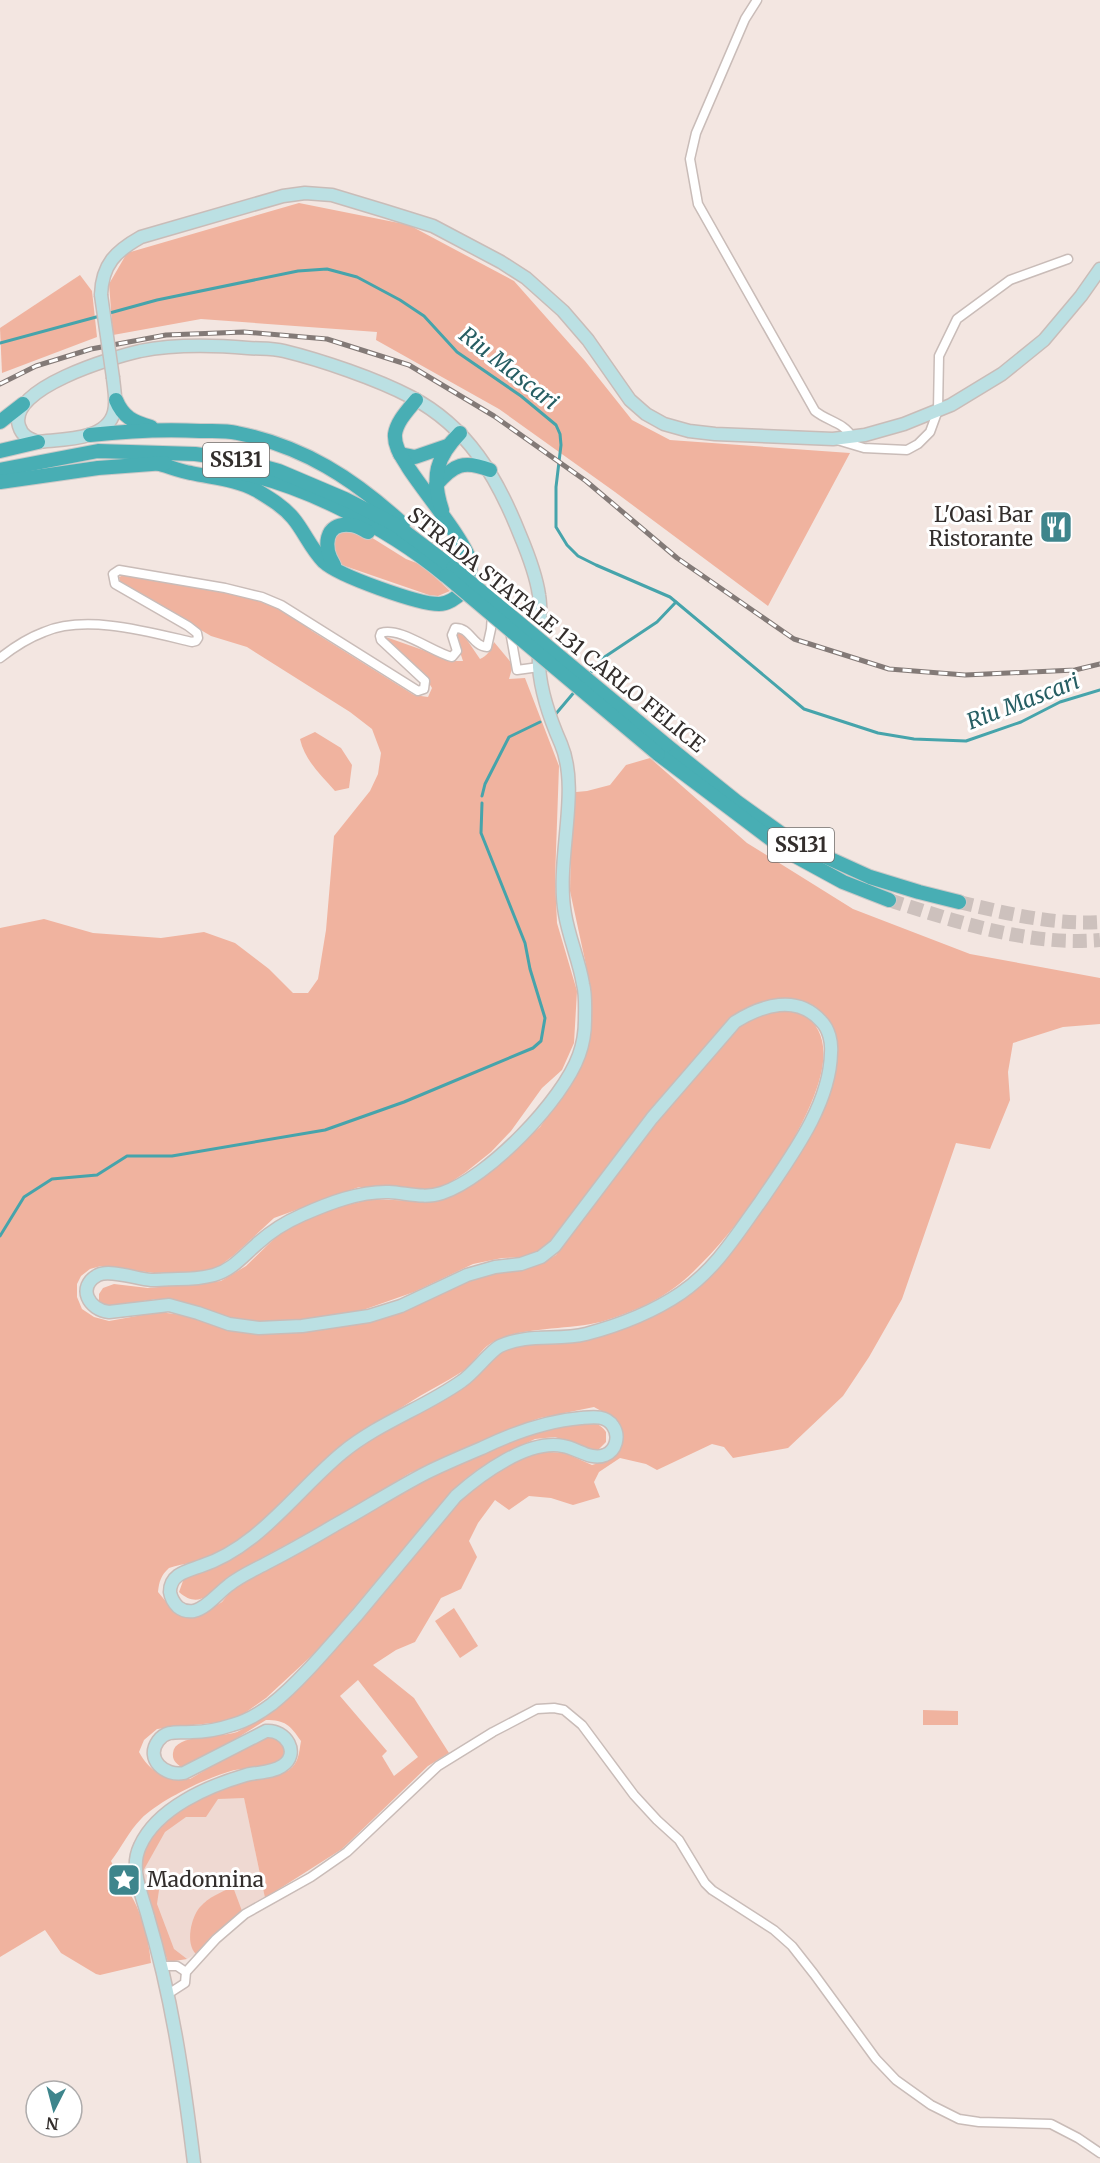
<svg xmlns="http://www.w3.org/2000/svg" width="1100" height="2163" font-family="Merriweather,serif">
<style>
.built{fill:#efd9d2}
.green{fill:#f0b39f;fill-rule:evenodd}
.lines{fill:none;stroke-linecap:round;stroke-linejoin:round}
.stream{stroke:#46a4ab;stroke-width:3}
.trunk-tunnel{stroke:#cdc1bd;stroke-width:14;stroke-dasharray:14 7;stroke-linecap:butt}
.minor-casing{stroke:#c9bcb8;stroke-width:11}
.secondary-casing{stroke:#c9bcb8;stroke-width:15}
.trunk-casing{stroke:#cac9c8;stroke-width:16}
.minor{stroke:#fff;stroke-width:8}
.secondary{stroke:#bbe0e3;stroke-width:12}
.trunk{stroke:#48aeb4;stroke-width:14}
.rail-casing{stroke:#837a77;stroke-width:5}
.rail{stroke:#fff;stroke-width:3;stroke-dasharray:9;stroke-linecap:butt}
.secondary-bridge-casing{stroke:#c9bcb8;stroke-width:15;stroke-linecap:butt}
.trunk-bridge-casing{stroke:#cac9c8;stroke-width:16;stroke-linecap:butt}
.secondary-bridge{stroke:#bbe0e3;stroke-width:12}
.trunk-bridge{stroke:#48aeb4;stroke-width:14}
.labels{text-anchor:middle;stroke-width:6;stroke-linejoin:round;paint-order:stroke}
.shield{fill:#fff;stroke:#706d6b;stroke-width:1.5}
.shield-label{font-size:20px;font-weight:bold;fill:#332e2c}
.poi-label{font-size:21px;fill:#332e2c;stroke:#fff;text-anchor:end}
.street-label{font-size:21px;fill:#332e2c;stroke:#fff}
.water-label{font-size:22px;font-style:italic;fill:#265e63;stroke:#fff}
</style>
<rect width="100%" height="100%" fill="#f3e6e1"/>
<polygon class="built" points="241,1783 265,1898 196,1954 187,1959 168,1962 151,1911 142,1873 142,1857 152,1834 193,1803"/>
<g class="green">
<polygon points="299,203 409,225 514,281 585,361 632,420 670,440 850,453 768,606 615,492 499,409 376,340 377,332 201,319 113,335 109,284 127,253"/>
<polygon points="80,275 92,291 97,337 2,373 0,328"/>
<path d="M346 528 366 534 406 559 422 565 450 591 438 596 429 595 339 564C334 549 328 535 346 528Z"/>
<path d="M124 575 186 584 251 598 287 612 312 631 414 695 428 697 432 688 427 680 383 640V636L454 661H463L454 634 458 632 465 637 480 659C487 656 491 650 494 642L513 665 509 679 525 678 559 766 555 879 557 923 577 991 574 1043 562 1070 542 1088 511 1131 491 1152 466 1172 448 1184 427 1191 359 1187 329 1198 274 1218 234 1255 217 1268 206 1272 154 1273 101 1266 90 1269 81 1276 77 1284V1297L82 1309 94 1317 109 1321 159 1312 308 1331 441 1292 474 1279 501 1271 522 1269 541 1264 556 1255 599 1194 643 1137 739 1026C776 997 829 1007 823 1062 816 1126 725 1251 674 1288 654 1303 631 1312 607 1320 570 1332 516 1324 487 1346 478 1354 473 1364 463 1371 445 1383 425 1392 407 1404 379 1421 352 1441 325 1461 294 1485 269 1518 237 1542 231 1546 224 1554 217 1556 204 1562 184 1563 169 1568 161 1575 159 1582 158 1592L173 1610 201 1615 222 1602 235 1586C306 1546 377 1504 450 1468 480 1454 510 1436 542 1428 559 1424 595 1413 606 1432V1442L599 1449 592 1450 555 1437 535 1439 500 1456 477 1470 464 1480 441 1504 320 1648 266 1698 242 1715 221 1722 157 1729 144 1740 139 1752C150 1773 167 1780 190 1779L265 1735H272L284 1744C288 1775 250 1765 231 1771 206 1778 158 1801 141 1819 129 1831 121 1848 111 1861 118 1877 130 1891 137 1907 145 1926 149 1943 151 1963L100 1975 96 1974 61 1953 45 1930 0 1957V928L44 919 93 933 161 938 204 932 235 943 269 969 293 993H308L318 979 326 930 334 836 370 791 378 774 381 753 372 729 350 712 247 647 211 636 126 586 120 581 119 577Z"/>
<path d="M315 732 341 748 352 765 349 788 335 791C321 775 305 761 300 739Z"/>
<path d="M650 758 747 843 853 909 970 954 1100 978V1024L1063 1027 1013 1043 1008 1072 1010 1100 990 1149 956 1143 902 1299 869 1357 843 1396 788 1448 733 1458 724 1447 712 1444 657 1470 646 1464 620 1458 599 1472 594 1482 600 1497 573 1505 551 1498 529 1496 509 1510 495 1500 478 1523 469 1541 477 1557 461 1589 441 1598 415 1642 396 1650 373 1665 414 1698 449 1753 428 1766 342 1849 265 1898 244 1798 218 1799 206 1817H186L165 1832 142 1873C142 1860 143 1845 152 1834 170 1809 225 1788 253 1779 264 1775 278 1776 289 1770 299 1763 299 1752 301 1741 290 1725 285 1720 266 1720L197 1763 183 1768C177 1764 172 1761 173 1753 175 1733 221 1738 237 1732 247 1727 256 1720 266 1715L463 1494 511 1462 531 1454 550 1452 565 1453 592 1465 602 1462 614 1451 612 1417 594 1407 540 1418 520 1425 410 1473 339 1516 238 1571C218 1583 203 1614 179 1592L184 1578 193 1572 220 1565 240 1552 348 1453 475 1378C487 1368 496 1354 510 1347 537 1342 564 1337 591 1332 612 1329 634 1326 653 1317 679 1304 706 1282 725 1260 735 1249 743 1235 752 1223 784 1179 853 1088 832 1031 827 1018 819 1005 805 1002 782 998 763 999 743 1011 730 1018 711 1045 699 1057 645 1118 596 1182 547 1247L526 1257 502 1258 473 1264 414 1292 363 1310 287 1323 243 1322 180 1302 158 1299 107 1306 99 1301V1294L103 1288 114 1284 148 1288 221 1281 246 1266 278 1235 304 1220 343 1206 372 1199 436 1202 462 1190 498 1163 540 1127 577 1074 587 1043 591 1013 586 965 570 891 571 843 576 792 587 791 610 785 626 765ZM358 1680 418 1757 394 1776 382 1756 387 1751 340 1696Z"/>
<polygon points="454,1608 478,1646 460,1658 435,1621"/>
<polygon points="923,1710 958,1711 958,1725 923,1725"/>
<path d="M233 1887 242 1911 196 1954C185 1944 191 1917 200 1907 209 1897 221 1892 233 1887Z"/>
<polygon points="146,1889 159,1890 157,1904 174,1949 187,1959 168,1962 151,1911"/>
</g>
<g class="lines">
<g class="stream">
<polyline points="106,314 157,300 298,271 327,269 357,277 400,300 424,316 457,352 521,396 556,425 560,434 561,445 556,487 556,527 567,545 578,556 596,565 670,597 804,709 878,733 914,739 966,741 1021,722 1060,702 1100,690"/>
<polyline points="0,343 100,316"/>
<polyline points="588,676 603,658 657,622 676,602"/>
<polyline points="554,716 576,690"/>
<polyline points="482,796 485,784 509,737 540,722"/>
<polyline points="0,1236 24,1197 52,1179 97,1175 127,1156 172,1156 325,1130 404,1102 533,1048 541,1041 545,1018 530,969 525,943 481,833 482,803"/>
</g>
<g class="trunk-tunnel">
<path d="M889 900C957 922 1028 946 1100 940"/>
<path d="M959 902C1005 913 1052 925 1100 922"/>
</g>
<defs>
<g id="minor">
<path d="M757 0 745 19 696 133 690 159 698 204 815 411C827 421 845 423 852 437"/>
<polyline points="837,440 864,448 907,450 918,444 930,432 938,410 939,356 957,319 1010,280 1068,259"/>
<polyline points="510,631 517,670 539,667"/>
<path d="M0 658C14 647 28 638 44 632 86 614 149 632 192 642L196 641 198 638 197 633 188 626 115 584 113 574 119 570 225 588 262 597 281 605 418 691 424 689 425 681 381 640 380 636 381 633C399 626 434 653 452 657L457 651 452 635 455 628C470 627 472 646 487 647L491 629 492 614"/>
<polyline points="162,1966 177,1966 186,1972"/>
<polyline points="168,1994 185,1983 186,1972 216,1939 245,1914 311,1877 347,1852 438,1766 493,1732 537,1709 554,1708 564,1710 582,1725 634,1795 657,1820 679,1840 705,1883 712,1890 774,1930 792,1946 814,1974 876,2059 896,2080 931,2105 959,2119 979,2122 1051,2124 1078,2138 1100,2153"/>
</g>
<g id="secondary">
<path d="M101 295C102 264 116 251 141 237L283 196 305 193 332 195 385 211 433 226 501 262 526 278 563 311 588 340 630 400 646 414 664 424 689 431 715 434 833 439 865 435 904 424 951 405 1002 374 1044 340 1081 296 1100 269"/>
<path d="M113 378C114 389 117 401 114 412 107 441 62 439 38 442 29 439 22 436 19 426 7 388 114 357 140 351 175 344 213 345 248 348 260 349 272 348 284 351 321 360 377 379 411 397 468 427 497 477 520 535 528 554 536 574 539 595 543 618 538 643 539 667 541 694 550 719 561 744 581 791 555 860 565 914 569 938 579 960 583 984 586 995 585 1008 585 1020 585 1031 583 1044 579 1055 563 1100 488 1178 442 1193 424 1199 407 1193 389 1192 360 1191 329 1203 302 1215 286 1222 270 1232 257 1244 243 1256 232 1270 214 1275 203 1278 189 1279 178 1279 169 1279 160 1280 151 1280 137 1279 110 1269 98 1275 76 1287 89 1310 109 1312L169 1305 198 1313 229 1324 259 1328 302 1326 369 1316 401 1306 467 1275 495 1267 521 1264 541 1257 555 1246 652 1118 735 1022C762 1005 797 994 821 1021 829 1029 832 1042 831 1053 830 1106 789 1159 761 1201 737 1234 716 1269 681 1293 653 1312 620 1325 586 1334 558 1341 527 1333 500 1346 490 1351 474 1373 462 1381 424 1408 378 1423 342 1453 296 1491 259 1547 201 1566 187 1571 170 1574 170 1592 171 1598 174 1603 178 1607 183 1611 188 1612 194 1611 207 1608 218 1593 229 1585 240 1576 254 1570 267 1563 290 1551 313 1538 335 1525 366 1508 395 1489 426 1473 444 1464 463 1456 482 1448 513 1433 546 1421 581 1418 593 1417 606 1415 613 1426 620 1436 616 1451 605 1455 591 1461 577 1448 563 1446 528 1439 481 1474 456 1496 423 1536 390 1575 357 1615 332 1643 301 1681 272 1704 260 1713 247 1721 232 1725 220 1729 204 1732 192 1732 179 1733 167 1729 158 1741 145 1759 165 1777 184 1773L266 1731C286 1729 301 1754 282 1766 272 1773 257 1772 246 1775 208 1786 157 1808 140 1846 129 1869 142 1894 148 1917 172 1997 184 2080 194 2163"/>
</g>
<g id="trunk">
<path d="M116 400C123 417 133 422 151 427"/>
<polyline points="0,422 23,404"/>
<path d="M90 435C127 431 163 429 200 431 212 431 225 430 237 433 303 446 354 479 403 524"/>
<polyline points="0,451 38,442"/>
<polyline points="400,454 415,457 447,446"/>
<path d="M156 463C168 466 179 471 191 473 213 478 236 479 256 490 269 498 283 506 293 518 304 531 311 549 324 562 339 576 418 604 439 604 447 604 457 598 462 592 469 584 471 572 470 562 467 543 421 488 408 467 402 457 394 447 395 434 397 421 408 410 416 400"/>
<path d="M219 469C295 479 387 527 446 576"/>
<polyline points="0,470 98,451 195,454 240,460 279,471 345,499 396,525 453,568"/>
<polyline points="0,482 98,468 165,463"/>
<path d="M436 485C454 464 464 460 490 470"/>
<path d="M442 510C431 477 436 457 460 433"/>
<path d="M334 565C323 548 324 522 350 525 357 525 362 529 368 532"/>
<polyline points="666,745 737,802 793,842 870,877 919,892 959,902"/>
<polyline points="658,754 788,852 843,882 889,900"/>
</g>
</defs>
<use href="#minor" class="minor-casing"/>
<use href="#secondary" class="secondary-casing"/>
<use href="#trunk" class="trunk-casing"/>
<use href="#minor" class="minor"/>
<use href="#secondary" class="secondary"/>
<use href="#trunk" class="trunk"/>
<defs>
<polyline id="rail" points="0,384 36,366 91,349 166,335 244,332 327,339 409,365 494,416 586,481 677,558 794,639 889,669 965,675 1075,670 1100,664"/>
</defs>
<use href="#rail" class="rail-casing"/>
<use href="#rail" class="rail"/>
<defs>
<polyline id="secondary-bridge" points="101,295 113,378"/>
<g id="trunk-bridge">
<polyline points="453,568 666,745"/>
<polyline points="446,576 658,754"/>
</g>
</defs>
<use href="#secondary-bridge" class="secondary-bridge-casing"/>
<use href="#trunk-bridge" class="trunk-bridge-casing"/>
<use href="#secondary-bridge" class="secondary-bridge"/>
<use href="#trunk-bridge" class="trunk-bridge"/>
</g>
<defs>
<symbol id="restaurant-square" viewBox="-11 -11 22 22"><rect x="-9" y="-9" width="18" height="18" rx="4" fill="#3e858c" stroke="#fff"/><path d="M-5-6h1v4h1v-4h1v4h1v-4h1v5L-1.5 .5V6h-2V.5L-5-1ZM5-6V6H3V1.5H1.5Q1.5-4 5-6Z" fill="#fff"/></symbol>
<symbol id="sight-square" viewBox="-11 -11 22 22"><rect x="-9" y="-9" width="18" height="18" rx="4" fill="#3e858c" stroke="#fff"/><path d="M0-6L1.8-2.2L6-1.7L2.9 1.2L3.7 5.4L0 3.3L-3.7 5.4L-2.9 1.2L-6-1.7L-1.8-2.2Z" fill="#fff"/></symbol>
</defs>
<g fill-rule="evenodd">
<use href="#restaurant-square" x="1037" y="508" width="38" height="38"/>
<use href="#sight-square" x="105" y="1861" width="38" height="38"/>
</g>
<g class="labels">
<g class="shield">
<rect x="203" y="443" width="66" height="34" rx="4.5"/>
<rect x="768" y="828" width="66" height="34" rx="4.5"/>
</g>
<g class="shield-label">
<text x="236" y="467">SS131</text>
<text x="801" y="852">SS131</text>
</g>
<g class="poi-label">
<text x="1033" y="522">L'Oasi Bar<tspan x="1033" dy="24">Ristorante</tspan></text>
<text x="147" y="1887" text-anchor="start">Madonnina</text>
</g>
<g class="street-label">
<text transform="translate(556 630) rotate(39)" y="7">STRADA STATALE 131 CARLO FELICE</text>
</g>
<g class="water-label">
<text transform="translate(509 368) rotate(38)" y="8">Riu Mascari</text>
<text transform="translate(1023 701) rotate(-21)" y="8">Riu Mascari</text>
</g>
</g>
<g transform="translate(54 2109) rotate(186)"><circle r="28" fill="#ffffff" stroke="#adabab" stroke-width="1.5"/>
<path d="M0-4.5L10 22L0 15L-10 22Z" fill="#3e858c"/>
<text y="-9" font-size="16" font-weight="bold" text-anchor="middle" fill="#332e2c">N</text>
</g>
</svg>
